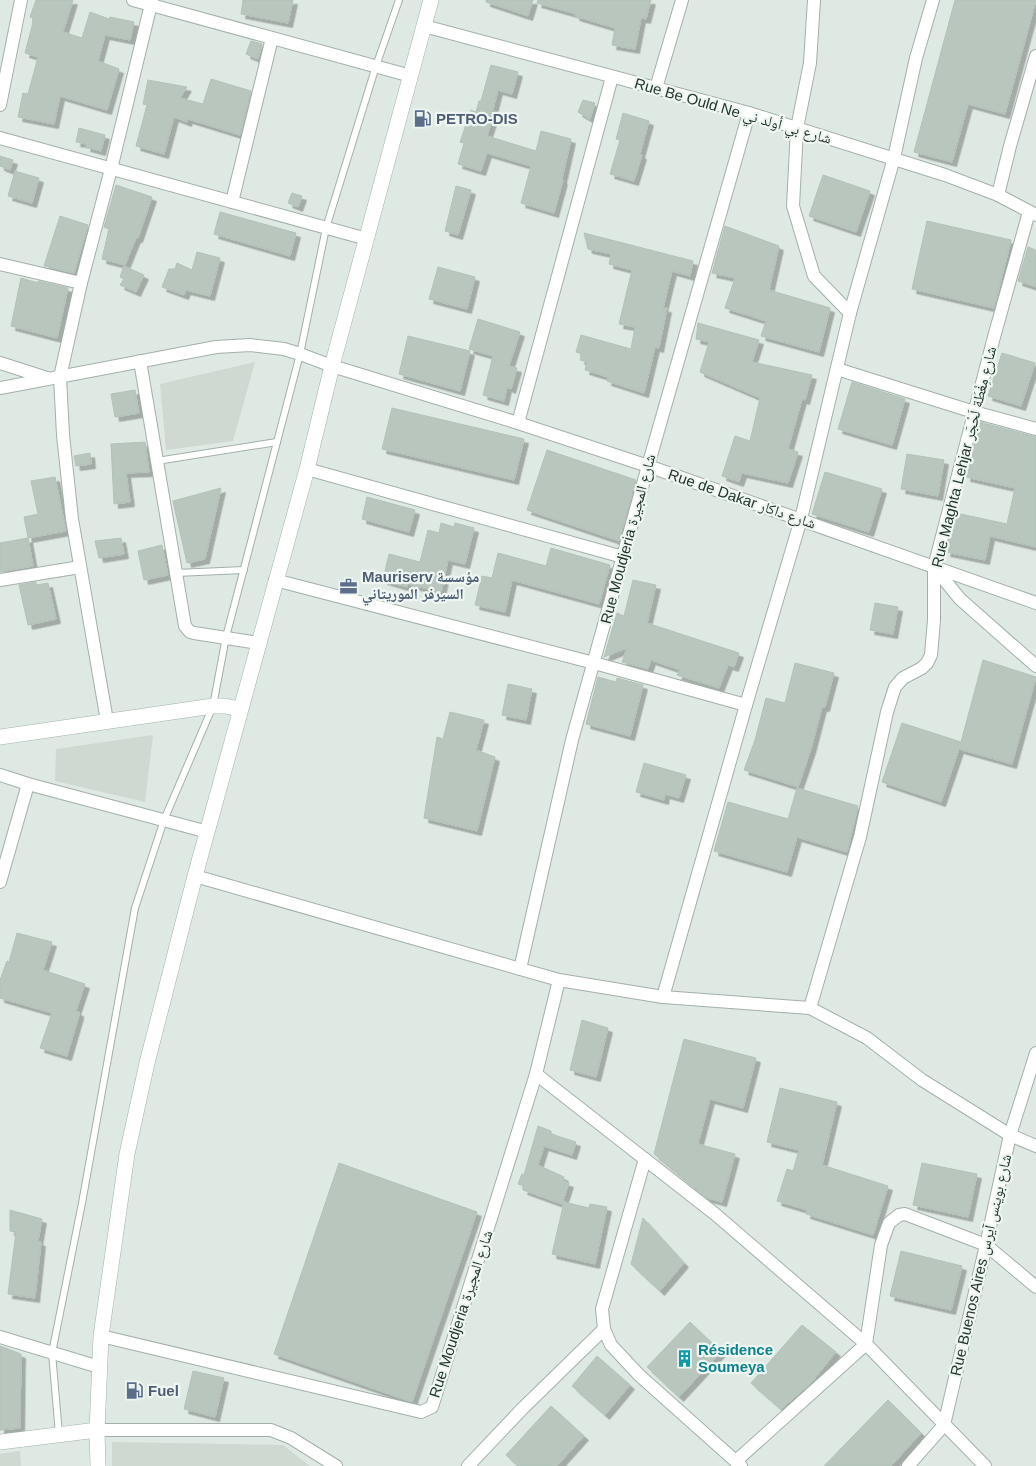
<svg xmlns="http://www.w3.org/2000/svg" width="1036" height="1466" font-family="Helvetica,'Noto Naskh Arabic',sans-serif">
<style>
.built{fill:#ced9d1}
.building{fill:#b8c6be;stroke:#b2c2b8;filter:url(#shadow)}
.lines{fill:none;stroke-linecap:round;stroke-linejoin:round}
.lane-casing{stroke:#a3b0a9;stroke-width:8}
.street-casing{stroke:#a3b0a9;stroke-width:14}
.secondary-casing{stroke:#9fb4a8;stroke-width:16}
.lane{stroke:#fff;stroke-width:6}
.street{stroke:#fff;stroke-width:12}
.secondary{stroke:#fff;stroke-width:15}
.labels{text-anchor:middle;stroke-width:4.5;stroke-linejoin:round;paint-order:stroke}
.street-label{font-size:15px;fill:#22382d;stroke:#eff6f1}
.service-label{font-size:15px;font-weight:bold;fill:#4e5e75;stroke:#eff6f1;text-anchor:start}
.culture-label{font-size:15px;font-weight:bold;fill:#0d838f;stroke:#eff6f1;text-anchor:start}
</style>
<defs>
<filter id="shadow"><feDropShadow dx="4.5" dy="4.5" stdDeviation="0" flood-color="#0004"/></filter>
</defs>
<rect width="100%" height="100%" fill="#dfe9e3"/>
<g class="built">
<polygon points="255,362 233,441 166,450 160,384"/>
<polygon points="153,735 145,802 55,781 56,749"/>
<polygon points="112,1442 283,1445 310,1466 112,1466"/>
<polygon points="20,1451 21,1466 0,1466 0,1454"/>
</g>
<g class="building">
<polygon points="36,0 73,0 63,32 82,38 90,12 109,19 110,17 134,22 130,40 105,35 98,61 119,69 107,110 60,96 54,124 18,117 23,93 28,94 38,57 25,53 32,26 33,18 30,17"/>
<polygon points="243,0 293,0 288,23 241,14"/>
<polygon points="486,0 533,0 528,16 486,2"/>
<polygon points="538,0 651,0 646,19 641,18 635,49 612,45 615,28 575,16 576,14 537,3"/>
<polygon points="955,0 1036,0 1005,114 968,104 952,162 914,152"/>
<polygon points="251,41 262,44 258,59 246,54"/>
<polygon points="491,65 518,72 512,94 498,90 491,117 493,118 487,136 536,151 541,131 571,139 562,179 563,180 554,213 521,203 531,166 487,153 481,171 458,164 464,143 460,142 471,110 476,112 479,101 481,101"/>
<polygon points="211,79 251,91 240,135 188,119 187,122 174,117 164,154 136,146 147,105 143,104 148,80 187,87 180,98 203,104"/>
<polygon points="583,100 595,103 590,119 578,112"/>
<polygon points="623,113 649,121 640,154 642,155 634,181 610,174 620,140 616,139"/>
<polygon points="79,128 105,135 101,151 86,147 87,144 76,142"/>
<polygon points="0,156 13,160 10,170 0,166"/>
<polygon points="15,171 39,178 32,203 8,196"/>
<polygon points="823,175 870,191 856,232 809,216"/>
<polygon points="116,185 152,197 138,238 136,238 125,265 102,259 109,229 104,227"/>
<polygon points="456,186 471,190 458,235 445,231"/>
<polygon points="292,193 302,196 298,207 288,203"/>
<polygon points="220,212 296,233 290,256 214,234"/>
<polygon points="60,216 88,225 74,273 44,266"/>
<polygon points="927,221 1011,240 994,308 912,289"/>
<polygon points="725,226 779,246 769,290 830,308 819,352 761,336 766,321 725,308 735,278 712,273"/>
<polygon points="584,233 693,261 690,276 672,271 663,308 667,308 659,348 655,347 644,393 607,381 608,377 585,370 587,362 580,360 582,354 576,352 581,335 631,349 635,327 619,324 632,270 609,264 611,254 588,249"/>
<polygon points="1028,247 1036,250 1036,287 1018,281"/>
<polygon points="197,252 220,258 210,296 186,290 184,295 162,287 169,269 175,269 177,263 192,270"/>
<polygon points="124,266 144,275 136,292 120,285 124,279 120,277"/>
<polygon points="438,267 475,277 467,309 429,299"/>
<polygon points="21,278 38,283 38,281 68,288 57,338 11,326"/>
<polygon points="478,319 520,332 509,366 517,368 511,389 507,387 504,401 483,395 493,356 469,349"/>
<polygon points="698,323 759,340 752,362 812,375 805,400 802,399 788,449 798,452 788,483 742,473 739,482 722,476 735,436 750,441 760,398 700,372 709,342 696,339"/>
<polygon points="408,336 470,351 460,391 399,374"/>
<polygon points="1002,353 1035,363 1021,406 988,396"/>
<polygon points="852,382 905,399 892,445 838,429"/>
<polygon points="135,390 139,413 115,417 111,394"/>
<polygon points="392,408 524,439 514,480 382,449"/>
<polygon points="980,422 1036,437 1036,547 990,536 985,560 946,552 956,513 1007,524 1015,488 966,477"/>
<polygon points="145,442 149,472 126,473 130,502 114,504 111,444"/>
<polygon points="547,450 636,480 619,541 527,510"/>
<polygon points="90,453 91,464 76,466 74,456"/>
<polygon points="907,454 944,460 938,496 901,489"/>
<polygon points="825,472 882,489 869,532 812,514"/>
<polygon points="55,477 66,531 28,538 24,517 38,514 31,481"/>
<polygon points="221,488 205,559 187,563 173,501"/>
<polygon points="367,497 415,510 409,532 362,519"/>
<polygon points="441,523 454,527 455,523 474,528 465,564 448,560 441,592 408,584 407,587 383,580 389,554 420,562 428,530 439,533"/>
<polygon points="28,538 33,566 0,572 0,543"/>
<polygon points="121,538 124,554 99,558 95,541"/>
<polygon points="162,545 168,575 144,580 138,551"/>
<polygon points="551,548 610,565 599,604 512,580 505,612 475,605 482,576 492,578 498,553 546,566"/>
<polygon points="633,580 656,585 647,623 739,653 734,667 728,665 719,688 677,675 680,670 651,660 648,669 622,662 627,648 604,657 617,613 624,616"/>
<polygon points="36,582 36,585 48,583 56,619 28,625 19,585"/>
<polygon points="875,603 898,607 893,634 870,630"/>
<polygon points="983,660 1036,677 1012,764 959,749 941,802 882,782 902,723 961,742"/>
<polygon points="795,663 834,673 825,707 822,707 811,749 798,787 744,770 755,740 766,698 785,703"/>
<polygon points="598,677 616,682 617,678 643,685 630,736 586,724"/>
<polygon points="508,684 532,689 526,720 502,715"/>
<polygon points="450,712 484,720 476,750 495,757 477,831 424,818 437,737 443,739"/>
<polygon points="644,763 686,775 679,798 665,794 664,800 636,792"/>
<polygon points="797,788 858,806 847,852 797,837 787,872 714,851 728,802 788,819"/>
<polygon points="17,933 52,942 43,970 85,984 76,1011 79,1012 79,1015 67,1056 40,1048 52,1013 0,998 0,980 7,961 9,962"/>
<polygon points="582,1020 608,1028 596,1077 570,1070"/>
<polygon points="684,1039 756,1058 743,1108 710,1099 698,1144 735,1154 722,1202 707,1198 654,1154"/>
<polygon points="780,1088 837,1102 822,1165 888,1186 873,1235 806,1214 807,1210 777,1201 787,1169 793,1171 799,1150 767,1142"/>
<polygon points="538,1126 551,1131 551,1134 576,1142 572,1155 544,1146 538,1165 564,1177 563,1181 569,1183 562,1204 523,1190 524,1186 518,1184 522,1174 524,1175"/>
<polygon points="339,1163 477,1212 412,1402 274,1354"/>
<polygon points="922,1163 977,1174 968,1217 913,1205"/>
<polygon points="564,1202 589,1208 590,1204 607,1207 595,1264 552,1254"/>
<polygon points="10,1210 42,1219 38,1241 41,1242 35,1298 8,1294 16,1232 10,1231"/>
<polygon points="643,1218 684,1263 660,1291 631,1264"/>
<polygon points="901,1251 962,1266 951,1310 890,1296"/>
<polygon points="690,1322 721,1352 679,1397 647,1367"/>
<polygon points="802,1325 836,1352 811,1383 781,1409 751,1383"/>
<polygon points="0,1346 21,1354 20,1428 0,1430"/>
<polygon points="597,1356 630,1385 605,1415 572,1386"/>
<polygon points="193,1371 224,1378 215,1417 184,1409"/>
<polygon points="888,1400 921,1433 891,1466 824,1466"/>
<polygon points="551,1406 584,1436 557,1466 518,1466 506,1455"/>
</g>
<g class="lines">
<defs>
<g id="lane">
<polyline points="157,461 277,442"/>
<polyline points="176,573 244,570"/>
<polyline points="59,1434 52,1353 82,1203 135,908 164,820 213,706 226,637 300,354 326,228 376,66 399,0"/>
</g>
<g id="street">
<polyline points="133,0 411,76"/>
<polyline points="814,0 810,63 797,128 793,206 814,276 850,313"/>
<polyline points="424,26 749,113 945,175 998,195 1036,215"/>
<polyline points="656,88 682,0"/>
<polyline points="0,105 21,0"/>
<polyline points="0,138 367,239"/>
<polyline points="998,195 1010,146 1036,56"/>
<polyline points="232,202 272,38"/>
<polyline points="0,264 81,283"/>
<polyline points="140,361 185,626 190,632 194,633 258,643"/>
<polyline points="0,363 47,378"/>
<polyline points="837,369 974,412 1036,429"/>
<polyline points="0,388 216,347 250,345 284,349 300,354 332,366 518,423 648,466 1036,603"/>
<polyline points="518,423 612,77"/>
<polyline points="307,469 623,557"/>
<polyline points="934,567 960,599 1036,666"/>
<polyline points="0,580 80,567"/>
<polyline points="275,580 594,663 746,705"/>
<polyline points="107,721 72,519 63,435 60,377 81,283 111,169 152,0"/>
<polyline points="0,775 28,784 208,832"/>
<polyline points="195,876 559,980 663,997 810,1008 867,1038 922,1080 1010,1135 1036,1146"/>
<polyline points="0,882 28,784"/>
<polyline points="520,969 572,740 648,466 749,113"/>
<polyline points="663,997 746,705 801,519 850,313 894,158 916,58 933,0"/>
<polyline points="810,1008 860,837 887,712 895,687 903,678 922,668 927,663 931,655 934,620 934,567 994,337 1029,212"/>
<polyline points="536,1074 715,1214 866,1344 985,1466"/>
<polyline points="645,1159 602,1309 604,1329 611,1345 639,1375 741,1466"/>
<polyline points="101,1336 421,1412 432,1407 536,1074 559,980"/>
<polyline points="0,1337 99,1367"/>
<polyline points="97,1430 271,1430 291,1438 336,1466"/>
<polyline points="736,1461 866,1344 881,1245 889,1223 899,1215 905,1214 986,1245 1036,1287"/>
<polyline points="468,1466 522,1409 604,1329"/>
<polyline points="908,1466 944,1425 986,1245 1010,1135 1036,1053"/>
</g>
<g id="secondary">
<polyline points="0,737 213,706 225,706 240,709"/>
<polyline points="0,1442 97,1430"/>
<polyline points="98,1466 97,1430 101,1336 127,1154 147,1063 195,876 307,469 332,366 431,0"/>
</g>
</defs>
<use href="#lane" class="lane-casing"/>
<use href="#street" class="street-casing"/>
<use href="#secondary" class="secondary-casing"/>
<use href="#lane" class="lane"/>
<use href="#street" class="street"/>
<use href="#secondary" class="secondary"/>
</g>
<defs>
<symbol id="fuel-bare" viewBox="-9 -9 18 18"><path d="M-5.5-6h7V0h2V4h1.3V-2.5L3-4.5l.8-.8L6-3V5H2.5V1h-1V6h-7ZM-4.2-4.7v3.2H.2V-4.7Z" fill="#5c6f8a" stroke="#eff6f1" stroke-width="2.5" paint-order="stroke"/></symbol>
<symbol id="office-bare" viewBox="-9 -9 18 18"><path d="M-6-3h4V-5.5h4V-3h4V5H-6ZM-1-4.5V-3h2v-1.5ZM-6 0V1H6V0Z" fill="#5c6f8a" stroke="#eff6f1" stroke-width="2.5" paint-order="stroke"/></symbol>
<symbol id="building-bare" viewBox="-9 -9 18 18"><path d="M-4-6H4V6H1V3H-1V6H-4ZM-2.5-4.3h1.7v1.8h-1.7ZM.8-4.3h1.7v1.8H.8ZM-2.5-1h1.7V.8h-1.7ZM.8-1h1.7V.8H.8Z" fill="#0f9aa8" stroke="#eff6f1" stroke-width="2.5" paint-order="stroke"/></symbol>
</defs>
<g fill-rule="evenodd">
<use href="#fuel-bare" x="410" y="106" width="25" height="25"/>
<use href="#office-bare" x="336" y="574" width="25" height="25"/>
<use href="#building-bare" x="672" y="1346" width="25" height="25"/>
<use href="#fuel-bare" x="122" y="1378" width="25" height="25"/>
</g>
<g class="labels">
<g class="street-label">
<text transform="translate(733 111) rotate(16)" y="5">Rue Be Ould Ne شارع بي أولد ني</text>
<text transform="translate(964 457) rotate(-76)" y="5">Rue Maghta Lehjar شارع مِغْطَة لَحْجَر</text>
<text transform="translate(742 499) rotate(19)" y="5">Rue de Dakar شارع داكار</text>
<text transform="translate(628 539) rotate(-75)" y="5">Rue Moudjeria شارع المجيرة</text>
<text transform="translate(981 1265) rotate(-77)" y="5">Rue Buenos Aires شارع بوينس آيرس</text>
<text transform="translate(461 1314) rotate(-72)" y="5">Rue Moudjeria شارع المجيرة</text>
</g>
<g class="service-label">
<text x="436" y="124">PETRO-DIS</text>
<text x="362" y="582">Mauriserv مؤسسة<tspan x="362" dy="17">السيرفر الموريتاني</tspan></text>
<text x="148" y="1396">Fuel</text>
</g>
<g class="culture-label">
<text x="698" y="1355">Résidence<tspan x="698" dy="17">Soumeya</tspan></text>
</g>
</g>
</svg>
